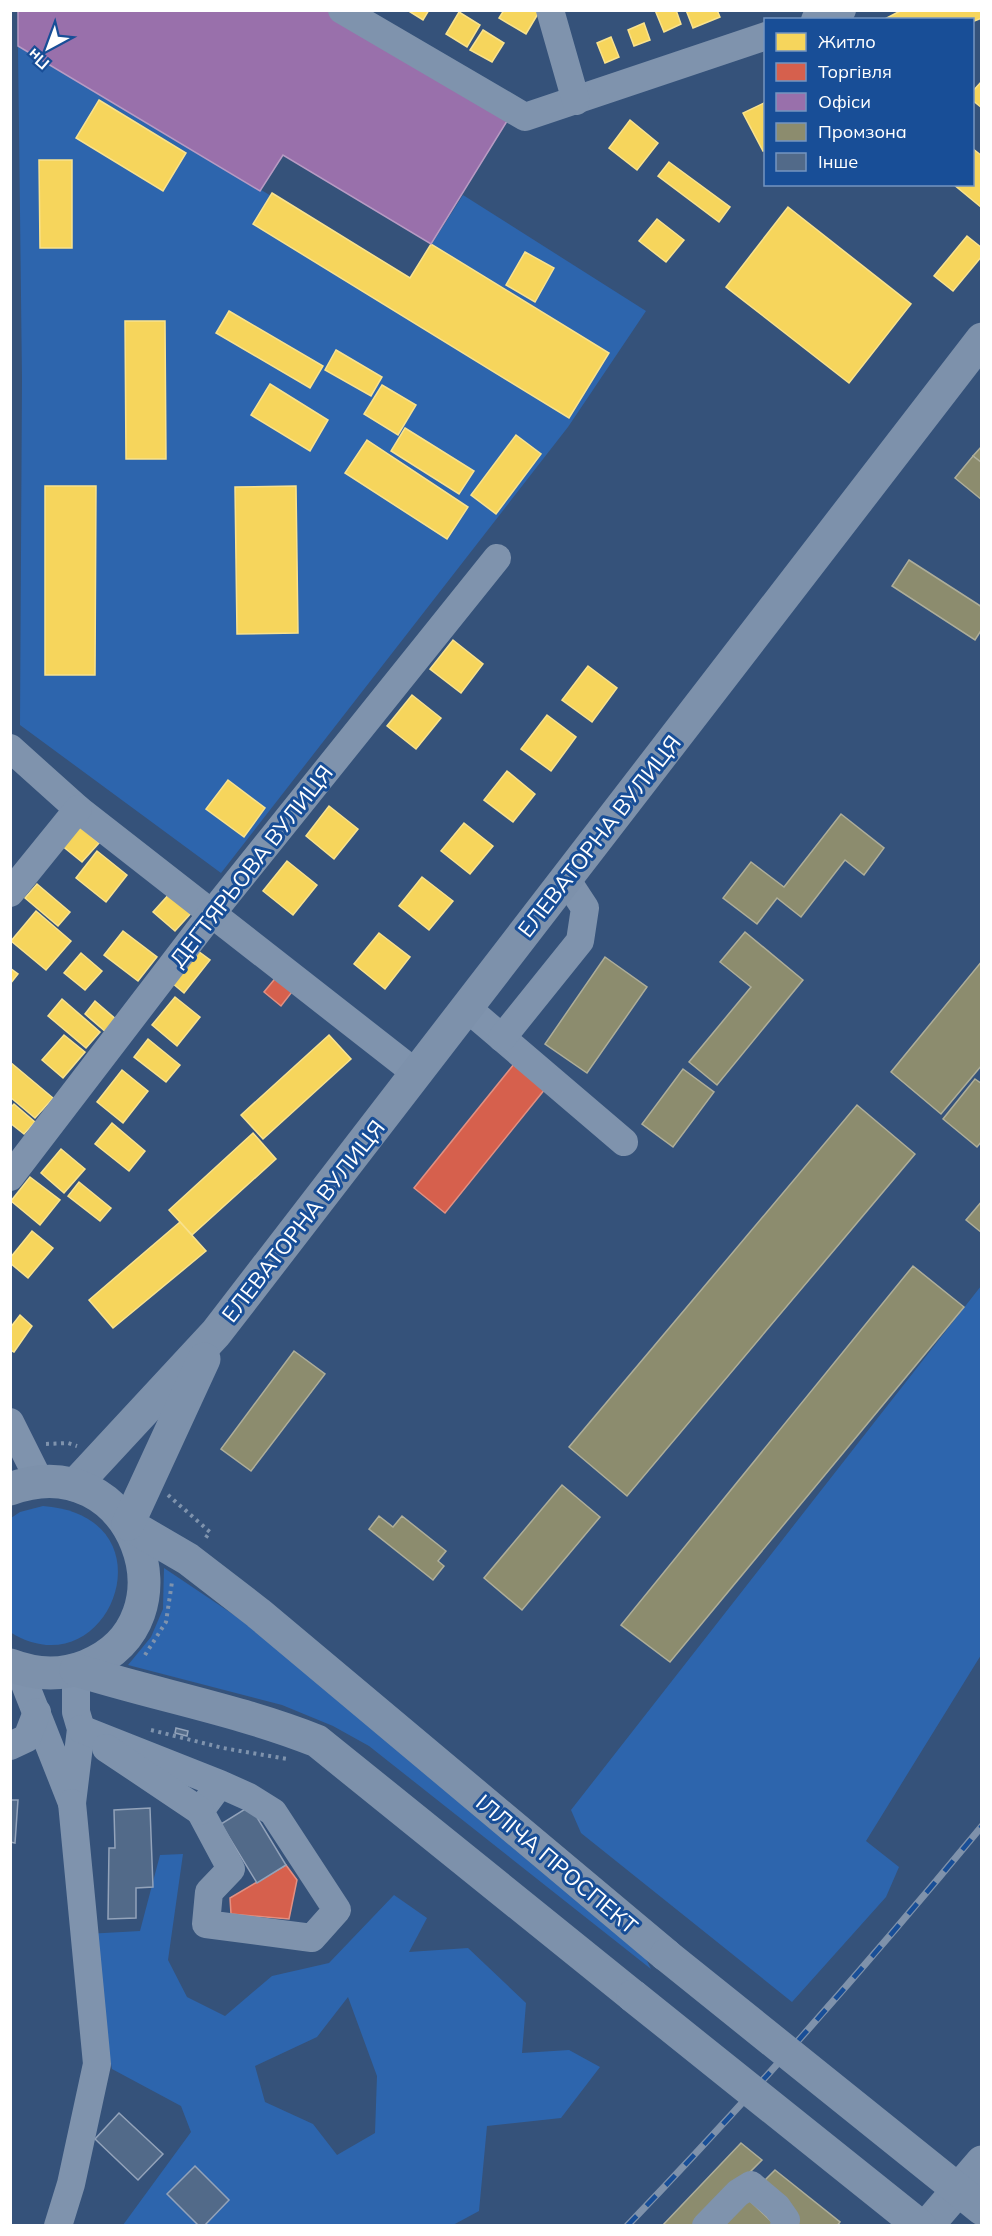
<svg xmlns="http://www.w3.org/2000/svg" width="992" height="2236" font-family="Mulish,sans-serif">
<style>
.green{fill:#2d65ad;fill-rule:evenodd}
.homes{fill:#f6d55c;stroke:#f9e28d;stroke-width:1.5}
.shops{fill:#d6604d;stroke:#e29082;stroke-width:1.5}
.offices{fill:#9970ab;stroke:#b89bc4;stroke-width:1.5}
.industry{fill:#8c8c6e;stroke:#aeae9a;stroke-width:1.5}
.building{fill:#526a89;stroke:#93a3ba;stroke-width:1.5}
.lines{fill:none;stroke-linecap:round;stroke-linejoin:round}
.path{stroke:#7f93ad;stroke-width:4;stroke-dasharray:3 4.5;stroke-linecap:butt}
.minor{stroke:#7f93ad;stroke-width:28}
.major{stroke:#7d91ab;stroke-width:33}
.rail-casing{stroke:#7f92ab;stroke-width:7}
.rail{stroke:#184e97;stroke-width:4.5;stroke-dasharray:14;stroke-linecap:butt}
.major-bridge{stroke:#7d91ab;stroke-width:33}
.labels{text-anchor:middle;stroke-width:6;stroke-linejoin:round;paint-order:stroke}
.street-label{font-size:22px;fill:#fff;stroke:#184e97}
</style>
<rect width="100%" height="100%" fill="#35527a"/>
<g class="green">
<polygon points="18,46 410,278 463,195 646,311 568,427 221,873 20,725 22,379"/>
<polygon points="981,1286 981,1655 866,1841 899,1867 886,1897 792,2002 581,1833 571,1810"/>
<path d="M43 1506C178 1516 108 1694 10 1632L11 1518 20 1512Z"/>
<polygon points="164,1568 240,1619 639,1945 651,1969 369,1746 333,1726 282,1705 128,1665 151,1637 163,1609"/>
<path d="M183 1854 168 1960 187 1997 225 2016 272 1976 329 1963 394 1895 427 1918 409 1952 468 1948 526 2003 522 2053 569 2050 600 2067 561 2118 487 2126 479 2211 453 2225H123L191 2132 181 2106 112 2069 86 1934 140 1931 160 1855ZM348 1997 377 2076 375 2133 337 2155 313 2124 265 2102 255 2066 317 2037Z"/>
</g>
<g class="homes">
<polygon points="62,10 102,10 84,41 54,23"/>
<polygon points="172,10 233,10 278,37 219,136 176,110 218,39"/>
<polygon points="407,10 429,10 423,20"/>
<polygon points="504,10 537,10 539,12 526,34 499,18"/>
<polygon points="655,10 676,10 681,24 664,32"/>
<polygon points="686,10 717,10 720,17 693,28"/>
<polygon points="902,10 982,10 982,18 972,22 972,20 883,20"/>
<polygon points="459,12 480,25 467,47 446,34"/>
<polygon points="644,23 650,40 634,46 628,30"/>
<polygon points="483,30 504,43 492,62 470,50"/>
<polygon points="611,37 619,57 605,63 597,43"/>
<polygon points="982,81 982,108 972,100 972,92"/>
<polygon points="99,100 186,153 163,191 76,138"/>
<polygon points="766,102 766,150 763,151 743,113"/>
<polygon points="630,120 658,143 637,170 609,148"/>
<polygon points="972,148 982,156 982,208 953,184 972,184"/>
<polygon points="39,160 72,160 72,248 40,248"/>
<polygon points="669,162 730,207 719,222 658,176"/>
<polygon points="272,193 410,278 431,244 609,353 569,418 253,224"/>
<polygon points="788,207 911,304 849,383 726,287"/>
<polygon points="657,219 684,240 666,262 639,241"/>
<polygon points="967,236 982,248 982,256 953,291 934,276"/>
<polygon points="525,252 554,268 535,302 506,285"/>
<polygon points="229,311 323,366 310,388 216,333"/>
<polygon points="125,321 165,321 166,459 126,459"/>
<polygon points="336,350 382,377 371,396 325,370"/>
<polygon points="270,384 328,420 310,451 251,415"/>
<polygon points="382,385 416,405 398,435 364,414"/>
<polygon points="405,428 474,471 459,494 391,451"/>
<polygon points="516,435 541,454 496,514 471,495"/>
<polygon points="367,440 468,507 447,539 345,473"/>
<polygon points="45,486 96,486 95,675 45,675"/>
<polygon points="296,486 298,633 237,634 235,487"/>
<polygon points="453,640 483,664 461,693 430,669"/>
<polygon points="588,666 617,688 592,722 562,700"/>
<polygon points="412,695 441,718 416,749 387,726"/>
<polygon points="547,715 576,737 551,771 521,749"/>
<polygon points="507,771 535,794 513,822 484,800"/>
<polygon points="228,780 265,808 244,837 206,809"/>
<polygon points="329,806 358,829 334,859 306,836"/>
<polygon points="464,823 493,846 470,874 441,851"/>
<polygon points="78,825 99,843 82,862 61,845"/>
<polygon points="97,851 127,875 106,902 76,878"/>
<polygon points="287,861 317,885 293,915 263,891"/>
<polygon points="422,877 453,901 429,930 399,906"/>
<polygon points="37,884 70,912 58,926 25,898"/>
<polygon points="171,892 193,911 175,931 153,912"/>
<polygon points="36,911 71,941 46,970 11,941"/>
<polygon points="123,931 157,957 138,981 104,955"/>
<polygon points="379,933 410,957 385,989 354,964"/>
<polygon points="198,951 210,960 184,993 172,983"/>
<polygon points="81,953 102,971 85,990 64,973"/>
<polygon points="10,968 18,974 10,984"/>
<polygon points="175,997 200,1017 177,1046 152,1025"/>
<polygon points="62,999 100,1032 86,1048 48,1016"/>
<polygon points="95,1001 118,1021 107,1033 85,1014"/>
<polygon points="64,1035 85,1052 63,1078 42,1060"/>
<polygon points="329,1035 351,1059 263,1139 241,1115"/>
<polygon points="148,1039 180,1065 166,1082 134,1057"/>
<polygon points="10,1062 53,1098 35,1118 10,1097"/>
<polygon points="122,1070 148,1091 123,1123 97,1102"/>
<polygon points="14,1104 35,1122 24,1134 10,1123 10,1108"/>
<polygon points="112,1123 145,1151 129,1171 95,1144"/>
<polygon points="253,1133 276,1159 192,1235 169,1210"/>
<polygon points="61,1149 85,1169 64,1193 41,1173"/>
<polygon points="30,1177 60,1200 40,1225 11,1201"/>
<polygon points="79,1182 111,1208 100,1221 68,1196"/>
<polygon points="180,1222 206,1251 113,1328 89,1300"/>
<polygon points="32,1231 53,1248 28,1278 10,1263 10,1258"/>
<polygon points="20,1315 32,1326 14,1352 10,1350 10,1328"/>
</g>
<g class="shops">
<polygon points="278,975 295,988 281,1006 264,992"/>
<polygon points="514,1064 545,1089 445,1213 414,1188"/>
<polygon points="286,1865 297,1880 289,1919 231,1914 230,1898"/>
</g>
<polygon class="offices" points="18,10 334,10 512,113 431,244 283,155 260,191 18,46"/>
<g class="industry">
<polygon points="982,446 982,463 973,456"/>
<polygon points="973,456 982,463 982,500 955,478"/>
<polygon points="909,560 982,607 982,629 975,640 892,586"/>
<polygon points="841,814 884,848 864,875 845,860 801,917 777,898 757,924 723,898 751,862 784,887"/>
<polygon points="745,932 803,980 717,1085 689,1062 751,987 720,962"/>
<polygon points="605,957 647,987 587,1073 545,1044"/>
<polygon points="982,961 982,1065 941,1114 891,1072"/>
<polygon points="683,1069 714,1092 673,1147 642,1124"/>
<polygon points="975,1079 982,1084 982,1141 977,1147 943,1119"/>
<polygon points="857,1105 915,1154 627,1496 569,1447"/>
<polygon points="982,1201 982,1233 966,1220"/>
<polygon points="913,1266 964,1307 670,1662 621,1625"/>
<polygon points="294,1351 325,1374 251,1471 221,1449"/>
<polygon points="562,1485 600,1517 522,1610 484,1578"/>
<polygon points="379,1516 393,1527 402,1516 446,1551 438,1561 444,1566 433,1580 369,1529"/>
<polygon points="741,2143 762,2160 696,2226 662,2226"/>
<polygon points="775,2170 840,2222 837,2226 793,2226 761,2184"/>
<polygon points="748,2199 776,2226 722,2226"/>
</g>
<g class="building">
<polygon points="176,1728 188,1731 187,1736 175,1733"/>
<polygon points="10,1800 18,1800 15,1843 10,1842"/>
<polygon points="250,1806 286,1865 257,1883 221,1824"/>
<polygon points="150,1808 153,1887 136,1888 136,1918 108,1919 109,1848 115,1848 114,1810"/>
<polygon points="119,2113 163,2154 138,2180 95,2139"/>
<polygon points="195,2166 229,2200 204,2226 199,2226 167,2194"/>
</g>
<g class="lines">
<g class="path">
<polyline points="46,1444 68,1443 77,1446"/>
<polyline points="168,1495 210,1532 204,1540"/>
<polyline points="145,1655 166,1622 172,1582"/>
<polyline points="151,1730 223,1748 287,1759"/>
</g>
<g class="minor">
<polyline points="342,10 525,117 766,36"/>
<polyline points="550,10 576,101"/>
<polyline points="815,20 842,10"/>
<polyline points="10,748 78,809 417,1074"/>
<polyline points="10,893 78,809"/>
<polyline points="467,1008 624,1142"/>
<polyline points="502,1038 580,941 585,908 566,879"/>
<polyline points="10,1177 212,913 497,558"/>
<polyline points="10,1422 40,1482"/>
<polyline points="19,1669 72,1803 81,1729 76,1712 76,1670"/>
<polyline points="81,1729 220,1784 200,1811 231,1869 209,1892 206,1924 312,1938 337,1910 273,1812 249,1797 220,1784"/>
<polyline points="10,1746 27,1738 37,1712"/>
<polyline points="106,1748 200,1811"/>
<polyline points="58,2226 71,2184 97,2064 72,1803"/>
<polyline points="706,2226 738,2193 751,2185 777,2207 786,2220 784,2226"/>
</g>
<g class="major">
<polyline points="75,1485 216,1333 982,339"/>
<path d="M10 1489C134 1443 198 1622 86 1666 61 1676 36 1675 10 1665"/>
<polyline points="128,1524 188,1559 258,1613 666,1955"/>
<polyline points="128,1524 204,1359"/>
<path d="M76 1670C156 1695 239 1710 317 1741L633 1996"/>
<polyline points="927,2226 982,2162"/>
</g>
<defs>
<path id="rail" d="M627 2226C751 2097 868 1964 982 1826"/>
</defs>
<use href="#rail" class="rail-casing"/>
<use href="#rail" class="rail"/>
<g class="major-bridge">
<polyline points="666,1955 982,2209"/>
<polyline points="633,1996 920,2226"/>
</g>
</g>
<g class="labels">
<g class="street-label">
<text transform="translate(599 836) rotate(-52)" y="8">ЕЛЕВАТОРНА ВУЛИЦЯ</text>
<text transform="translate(251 866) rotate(-52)" y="8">ДЕГТЯРЬОВА ВУЛИЦЯ</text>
<text transform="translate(303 1221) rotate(-52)" y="8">ЕЛЕВАТОРНА ВУЛИЦЯ</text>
<text transform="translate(557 1864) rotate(40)" y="8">ІЛЛІЧА ПРОСПЕКТ</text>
</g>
</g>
<rect width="992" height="2236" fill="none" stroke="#ffffff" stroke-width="24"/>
<rect x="764" y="18" width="210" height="168" fill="#184e97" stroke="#7495c1" stroke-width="1.5"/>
<rect x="776" y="33" width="30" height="18" fill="#f6d55c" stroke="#7495c1" stroke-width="1.5"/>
<text x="818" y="48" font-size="18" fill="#ffffff">Житло</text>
<rect x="776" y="63" width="30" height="18" fill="#d6604d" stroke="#7495c1" stroke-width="1.5"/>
<text x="818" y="78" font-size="18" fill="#ffffff">Торгівля</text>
<rect x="776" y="93" width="30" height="18" fill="#9970ab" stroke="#7495c1" stroke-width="1.5"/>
<text x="818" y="108" font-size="18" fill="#ffffff">Офіси</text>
<rect x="776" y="123" width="30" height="18" fill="#8c8c6e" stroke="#7495c1" stroke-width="1.5"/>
<text x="818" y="138" font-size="18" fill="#ffffff">Промзона</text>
<rect x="776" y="153" width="30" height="18" fill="#526a89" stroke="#7495c1" stroke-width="1.5"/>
<text x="818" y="168" font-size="18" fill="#ffffff">Інше</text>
<g transform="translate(48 48) rotate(221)" stroke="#184e97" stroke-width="4.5" paint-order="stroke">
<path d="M0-4.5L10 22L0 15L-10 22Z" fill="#ffffff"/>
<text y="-9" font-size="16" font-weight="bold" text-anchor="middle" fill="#ffffff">Пн</text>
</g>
</svg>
